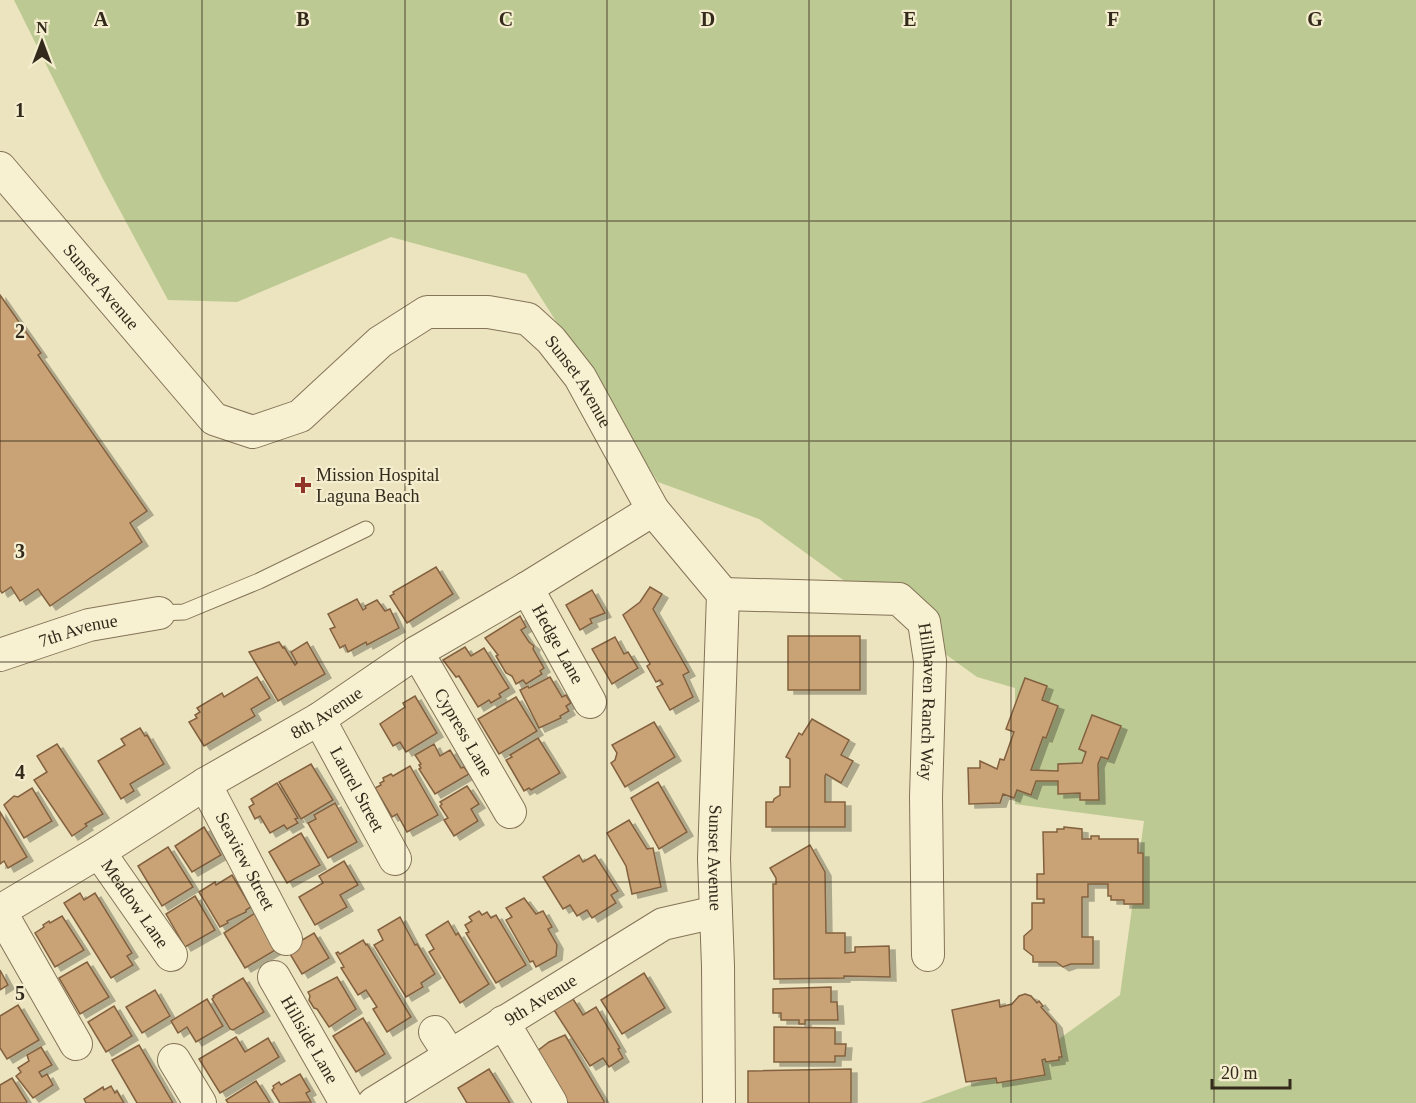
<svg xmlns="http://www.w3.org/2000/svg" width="1416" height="1103" font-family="'Times New Roman',serif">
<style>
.green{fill:#bdc993}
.building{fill:#c9a276;stroke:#82613f;stroke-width:1.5;filter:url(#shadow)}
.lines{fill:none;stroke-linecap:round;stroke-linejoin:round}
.lane-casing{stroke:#847458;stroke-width:17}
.street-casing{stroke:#847458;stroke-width:34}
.lane{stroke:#f7f0d1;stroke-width:15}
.street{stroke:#f7f0d1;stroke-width:32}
.grid{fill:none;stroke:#342a1c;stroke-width:1.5;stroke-opacity:0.55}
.poi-dot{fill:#91352a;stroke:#f4edce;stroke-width:2}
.labels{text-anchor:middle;stroke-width:4.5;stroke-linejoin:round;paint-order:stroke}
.street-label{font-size:18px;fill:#342a1c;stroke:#f4edce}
.poi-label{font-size:18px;fill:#342a1c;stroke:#f4edce;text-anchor:start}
.grid-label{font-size:20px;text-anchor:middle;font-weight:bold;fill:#342a1c;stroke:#f4edce;stroke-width:4.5;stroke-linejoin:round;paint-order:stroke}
</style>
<defs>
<filter id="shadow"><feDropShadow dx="6" dy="4" stdDeviation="0" flood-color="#0004"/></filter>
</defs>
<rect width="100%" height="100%" fill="#ece4bf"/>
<polygon class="green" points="14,0 1416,0 1416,1103 920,1103 1020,1067 1120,995 1144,821 1015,804 1015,688 977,677 759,519 658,482 526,274 391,237 237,302 168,300 103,179"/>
<g class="building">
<polygon points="0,295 41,353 38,355 147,511 130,523 142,542 50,606 38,589 20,601 11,587 2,593 0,590"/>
<polygon points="436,567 453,594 407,623 390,596 394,594 393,592"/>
<polygon points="650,587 662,594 653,609 689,672 683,675 693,697 670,710 657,687 663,684 660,680 656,682 647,666 650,664 623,615 640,602"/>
<polygon points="592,590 605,613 590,619 592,623 580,630 566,605"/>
<polygon points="357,599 363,610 366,608 365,606 377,600 385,611 390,609 399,628 367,645 366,642 348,652 345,645 340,648 330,629 335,627 328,614"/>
<polygon points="520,616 526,627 521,630 529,642 534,646 533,649 544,668 540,671 542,674 526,684 523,680 516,684 512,676 506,673 496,656 498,655 485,638"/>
<rect x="788" y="636" width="72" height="54"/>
<polygon points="615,637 624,654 628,652 638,668 612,684 592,649"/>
<polygon points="279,642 283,648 284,647 295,665 297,663 291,652 307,642 325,674 278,701 249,652"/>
<polygon points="465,647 471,656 484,648 509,688 499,694 501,697 491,703 489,700 478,707 459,676 456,677 443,660"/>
<polygon points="257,677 270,698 251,709 255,716 204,746 189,722 197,718 195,715 200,712 197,708 222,693 224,697"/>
<polygon points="550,677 562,697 566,695 571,703 566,706 569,711 560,716 561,718 539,728 520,690 528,686 529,688"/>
<polygon points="1025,678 1047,686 1042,700 1058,706 1046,738 1043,737 1031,770 1058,771 1058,764 1082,763 1086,752 1079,749 1092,715 1121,726 1108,759 1101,757 1098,764 1099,800 1080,800 1080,793 1058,794 1058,781 1036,781 1031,795 1017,790 1014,798 1003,794 1000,803 969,804 968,768 980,768 980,761 997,769 1000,759 1004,760 1014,732 1006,729"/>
<polygon points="415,696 437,733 406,752 400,742 393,746 380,724 405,707 403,703"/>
<polygon points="516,697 537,731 499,754 478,719"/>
<polygon points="812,719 849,740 841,755 853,761 841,783 826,774 825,776 825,802 845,802 845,827 766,827 766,802 773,802 774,799 780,795 780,787 790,787 790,759 786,757 799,733 802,735"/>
<polygon points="654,722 675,757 625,787 611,763 615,760 617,753 612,745"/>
<polygon points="140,728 145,736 147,735 164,764 130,784 134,791 121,799 98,761 125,745 121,739"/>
<polygon points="538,738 560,773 531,790 529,788 524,791 506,760 512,757 510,755"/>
<polygon points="57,744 103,814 85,824 87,826 72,836 34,780 47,772 37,756"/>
<polygon points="434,744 440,756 450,750 461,768 464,767 469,774 435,794 419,769 421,768 419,765 421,764 415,755"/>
<polygon points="311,764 333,800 301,819 279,782"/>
<polygon points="410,766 438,815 407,832 397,814 392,817 375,788 381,785 380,783 384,781 383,778 391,774 393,776"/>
<polygon points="658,782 687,832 659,849 631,798"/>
<polygon points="277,783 298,818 295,819 298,823 287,829 284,825 270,833 260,816 255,819 249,807 254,804 251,799"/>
<polygon points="467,786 479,804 471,809 478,821 454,836 444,820 448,818 440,806 442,804 440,802"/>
<polygon points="32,788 52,821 24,838 4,805 14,796 18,797"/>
<polygon points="335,803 357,842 328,858 308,823 316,819 314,815"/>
<polygon points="0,812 27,857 8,868 4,861 0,864"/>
<polygon points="629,820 647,849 653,848 661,887 632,894 626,866 607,833"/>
<polygon points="204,827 221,855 192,872 175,846"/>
<polygon points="1064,827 1082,829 1082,839 1091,839 1091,836 1099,836 1099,839 1138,839 1138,853 1143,853 1143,904 1124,904 1124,900 1111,900 1111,896 1108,896 1108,884 1088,884 1088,897 1082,897 1082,937 1093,937 1093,964 1071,964 1063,967 1056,962 1033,962 1033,956 1024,949 1024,936 1032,929 1032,903 1044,903 1044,899 1037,899 1037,874 1044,874 1043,832 1057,832 1057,829 1064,829"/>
<polygon points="301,833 320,865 287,883 269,852"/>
<polygon points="810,845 825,872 826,933 845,933 845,953 855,952 855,947 889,946 890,977 844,976 844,978 774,979 773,884 776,884 776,878 770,868"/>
<polygon points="168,847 193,887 162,906 138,866"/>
<polygon points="579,855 583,862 595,855 618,891 611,895 616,903 592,918 587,910 577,916 570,905 563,909 543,877"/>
<polygon points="344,861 358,885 340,895 347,907 315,925 299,897 323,883 319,876"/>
<polygon points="232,875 251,907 246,910 246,912 227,921 228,923 220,927 199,892 215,882 216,885"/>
<polygon points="80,893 84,900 95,893 132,953 127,956 133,965 111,978 64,903"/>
<polygon points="195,896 215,930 185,947 166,914"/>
<polygon points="524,898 536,914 543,911 552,927 548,929 557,945 556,956 536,967 533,961 530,962 506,920 512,917 506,908"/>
<polygon points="479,911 482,915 487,912 491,918 496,915 526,965 496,983 466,933 469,932 465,925 472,921 469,917"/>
<polygon points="255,913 277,949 245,968 224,933"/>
<polygon points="62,916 84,950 55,967 35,933 44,927 43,925 49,921 50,923"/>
<polygon points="400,917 415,945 417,944 435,974 421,983 423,987 406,997 374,945 383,940 378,930"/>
<polygon points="448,921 456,935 458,933 489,984 460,1003 429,952 434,949 426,935"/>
<polygon points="314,933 329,958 302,974 287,949"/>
<polygon points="363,940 366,945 367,944 411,1017 387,1032 373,1009 377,1007 366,990 358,995 341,968 344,967 336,953 338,952 340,954"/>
<polygon points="87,962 109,997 80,1014 59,978"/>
<polygon points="0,970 8,985 0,990"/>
<polygon points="644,973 665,1008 622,1034 601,1000"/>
<polygon points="337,977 356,1009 329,1027 317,1009 314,1008 309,1000 310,996 308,992"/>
<polygon points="243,978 264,1012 233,1030 230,1029 212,999 214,997 213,996"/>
<polygon points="831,987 831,1002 837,1002 838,1020 805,1020 805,1024 799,1024 799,1020 781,1020 781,1013 773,1013 773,989"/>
<polygon points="155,990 170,1016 142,1033 126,1007"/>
<polygon points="1025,994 1031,996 1037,1003 1039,1001 1043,1006 1041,1007 1056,1024 1062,1057 1059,1057 1059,1060 1046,1062 1045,1059 1042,1060 1045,1075 997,1083 996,1078 966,1082 952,1010 999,1000 1000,1007 1012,1004 1019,996"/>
<polygon points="207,999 223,1026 196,1042 187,1027 178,1033 171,1021"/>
<polygon points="573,999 583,1015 596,1007 620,1048 618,1049 623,1058 609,1067 603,1058 590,1066 554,1010"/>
<polygon points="18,1005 39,1040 7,1059 0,1048 0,1016"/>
<polygon points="114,1006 132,1036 106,1052 88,1022"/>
<polygon points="363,1018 385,1054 356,1072 333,1036"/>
<polygon points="774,1027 835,1028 835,1044 846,1044 845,1056 835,1056 835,1062 774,1062"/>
<polygon points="565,1035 604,1101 604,1103 563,1103 536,1052 549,1042"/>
<polygon points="236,1037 245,1052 268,1038 279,1057 220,1093 199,1059"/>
<polygon points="139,1045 173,1103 137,1103 112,1060"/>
<polygon points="41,1047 52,1065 39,1072 42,1077 47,1074 53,1085 33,1098 16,1076 21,1072 18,1068 29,1061 27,1055"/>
<polygon points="489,1069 510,1103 467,1103 458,1088"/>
<polygon points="851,1069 851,1103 748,1103 748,1071"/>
<polygon points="300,1074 310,1091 306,1093 311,1102 280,1103 272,1090 274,1088 273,1086 279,1082 281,1085"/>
<polygon points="12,1078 27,1102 26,1103 0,1103 0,1085"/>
<polygon points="256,1081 270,1103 228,1103 226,1100"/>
<polygon points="111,1086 115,1093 117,1091 124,1103 86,1103 84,1099 103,1087 104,1090"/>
</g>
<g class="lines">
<defs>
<polyline id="lane" points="159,613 184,612 259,581 366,529"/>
<g id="street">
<path id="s1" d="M0 168 214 419 253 432 300 416 380 342 427 312H488L528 319 551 340 580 377 653 510 723 594 714 859 718 966 719 1103"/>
<path id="s2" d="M527 588 590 702"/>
<path id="s3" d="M723 594 899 599 924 622 930 661 926 797 928 955"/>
<path id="s4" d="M417 652 510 812"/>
<path id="s5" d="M0 655 89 625 159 613"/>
<path id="s6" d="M319 719 395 859"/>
<path id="s7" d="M205 784 286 939"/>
<path id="s8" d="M99 852 171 955"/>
<path id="s9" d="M0 911 99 852 205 784 319 719 417 652 527 588 653 510"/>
<polyline points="0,911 76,1044"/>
<path id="s10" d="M274 977 346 1103"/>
<polyline points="503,1022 551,1103"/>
<polyline points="435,1032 450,1055"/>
<polyline points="174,1060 200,1103"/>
<path id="s11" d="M374 1103 663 924 716 912"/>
</g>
</defs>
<use href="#lane" class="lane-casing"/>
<use href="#street" class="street-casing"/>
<use href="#lane" class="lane"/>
<use href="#street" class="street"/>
</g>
<path class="grid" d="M202 0V1103M405 0V1103M607 0V1103M809 0V1103M1011 0V1103M1214 0V1103M0 221H1416M0 441H1416M0 662H1416M0 882H1416"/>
<path class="poi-dot" d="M300 476h6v6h6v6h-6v6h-6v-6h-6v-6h6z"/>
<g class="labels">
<g class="street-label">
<text dy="6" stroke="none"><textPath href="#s1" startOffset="156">Sunset Avenue</textPath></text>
<text dy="6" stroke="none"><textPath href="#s1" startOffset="768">Sunset Avenue</textPath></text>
<text dy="6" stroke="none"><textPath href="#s5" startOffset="82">7th Avenue</textPath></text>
<text dy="6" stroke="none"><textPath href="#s2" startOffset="64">Hedge Lane</textPath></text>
<text dy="6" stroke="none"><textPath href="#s3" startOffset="290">Hillhaven Ranch Way</textPath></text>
<text dy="6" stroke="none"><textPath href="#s9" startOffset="382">8th Avenue</textPath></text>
<text dy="6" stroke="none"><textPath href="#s4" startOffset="93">Cypress Lane</textPath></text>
<text dy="6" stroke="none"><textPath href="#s6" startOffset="80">Laurel Street</textPath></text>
<text dy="6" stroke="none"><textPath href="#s1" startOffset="1290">Sunset Avenue</textPath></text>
<text dy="6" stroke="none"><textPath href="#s7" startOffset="87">Seaview Street</textPath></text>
<text dy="6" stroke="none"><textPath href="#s8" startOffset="63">Meadow Lane</textPath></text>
<text dy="6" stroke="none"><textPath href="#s11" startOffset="196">9th Avenue</textPath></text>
<text dy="6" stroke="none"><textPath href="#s10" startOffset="72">Hillside Lane</textPath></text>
</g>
<g class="poi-label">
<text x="316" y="481">Mission Hospital<tspan x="316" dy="21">Laguna Beach</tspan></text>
</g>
</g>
<g class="grid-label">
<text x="101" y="26">A</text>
<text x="303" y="26">B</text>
<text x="506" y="26">C</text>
<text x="708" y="26">D</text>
<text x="910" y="26">E</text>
<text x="1113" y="26">F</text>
<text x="1315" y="26">G</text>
<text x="20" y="117">1</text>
<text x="20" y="338">2</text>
<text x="20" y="558">3</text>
<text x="20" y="779">4</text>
<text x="20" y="1000">5</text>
</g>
<g transform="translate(42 42)" stroke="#f4edce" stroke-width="4.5" paint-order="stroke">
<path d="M0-4.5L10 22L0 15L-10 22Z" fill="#342a1c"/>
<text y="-9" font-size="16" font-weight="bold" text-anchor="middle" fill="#342a1c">N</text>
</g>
<path d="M1212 1079v9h78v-9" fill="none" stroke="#342a1c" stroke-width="3"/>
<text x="1221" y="1079" font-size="18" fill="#342a1c" stroke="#f4edce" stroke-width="4.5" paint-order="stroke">20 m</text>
</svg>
